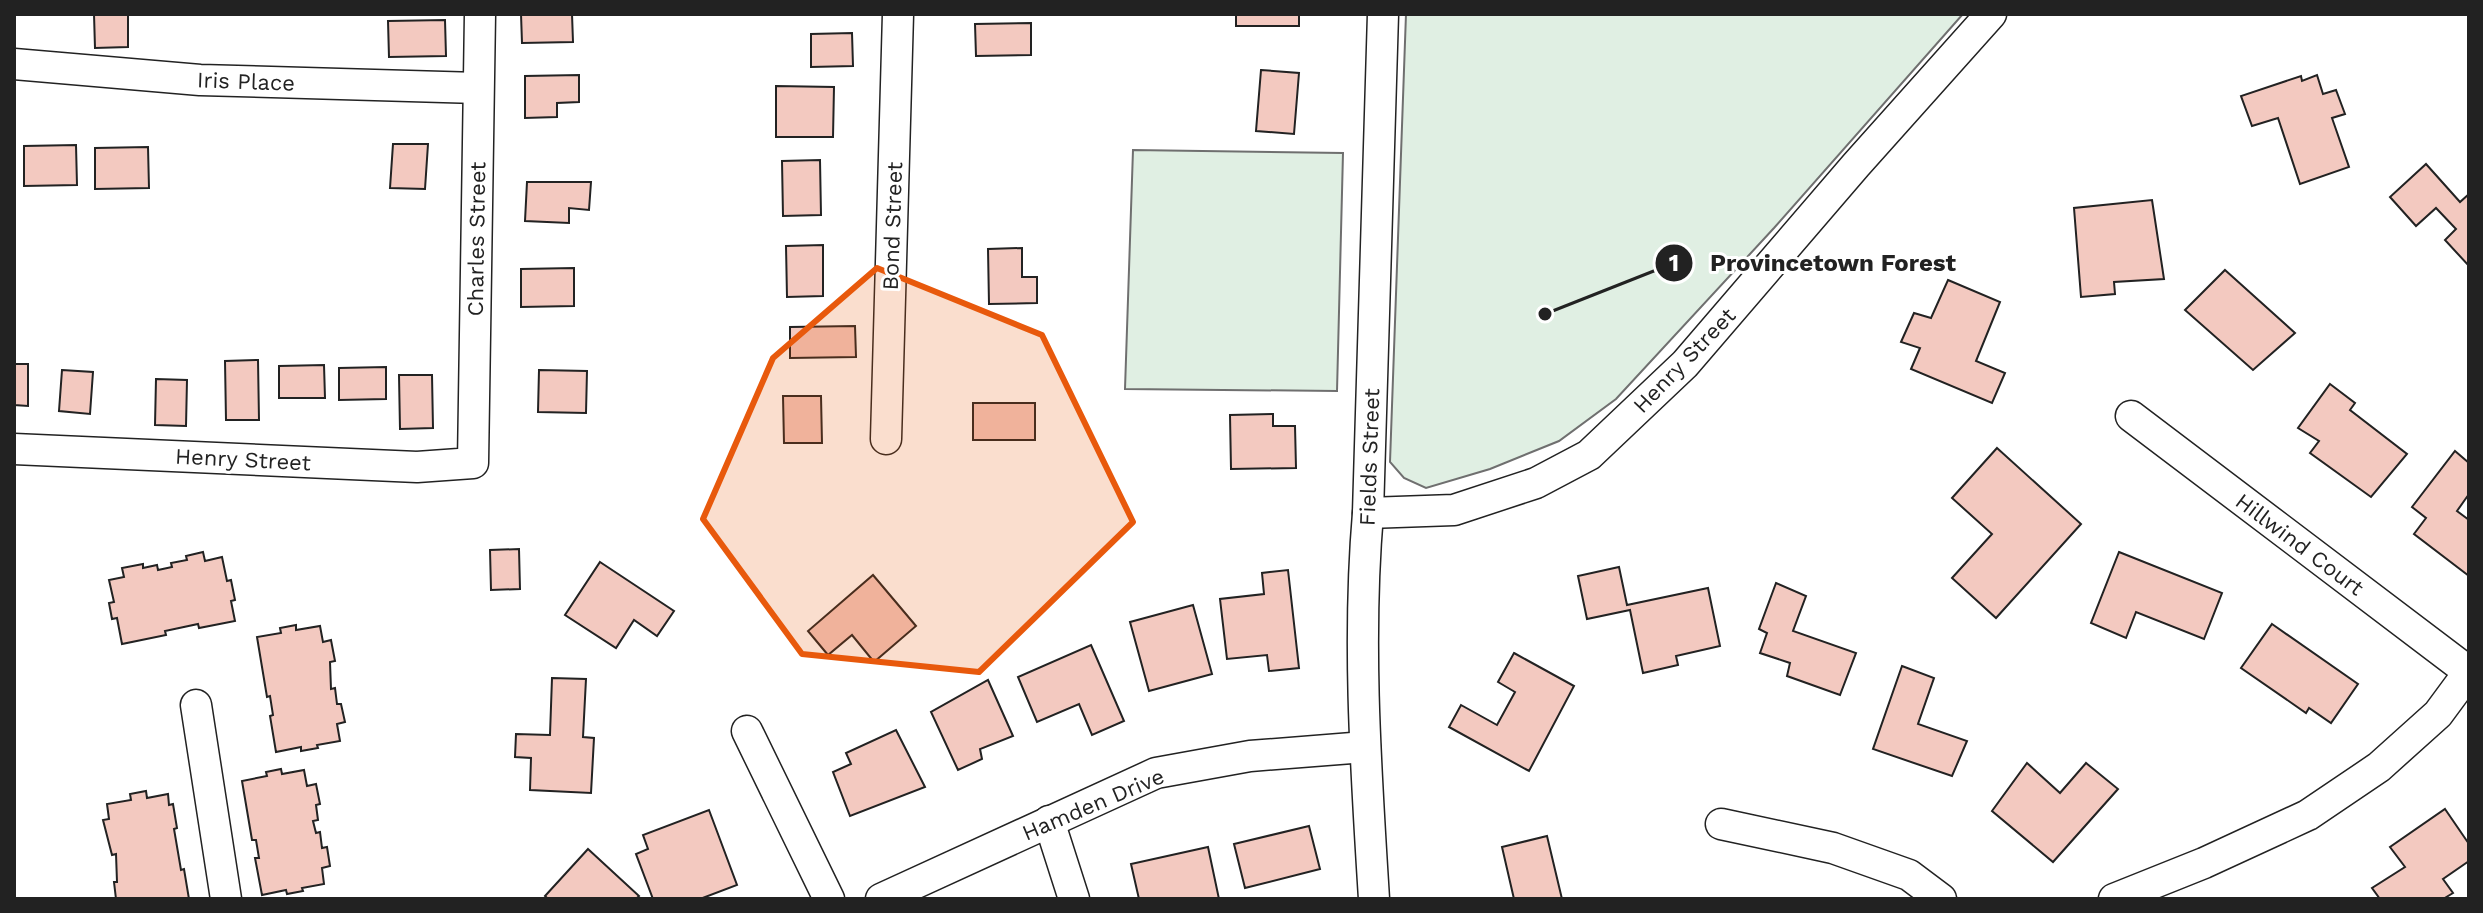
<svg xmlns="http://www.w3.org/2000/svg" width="2483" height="913" font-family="'Work Sans',sans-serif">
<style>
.green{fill:#e0efe3;stroke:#6f6f6f;stroke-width:2}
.building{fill:#f3c9c0;stroke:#222;stroke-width:2}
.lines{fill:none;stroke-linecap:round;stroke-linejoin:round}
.minor-casing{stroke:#222;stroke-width:33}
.minor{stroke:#fff;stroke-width:30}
.marked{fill:#e8590c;fill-opacity:0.2;stroke:#e8590c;stroke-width:6;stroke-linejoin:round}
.labels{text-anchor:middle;stroke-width:6;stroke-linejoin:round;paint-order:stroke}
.street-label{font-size:22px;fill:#222;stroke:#fff}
.leader{fill:none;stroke:#222;stroke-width:3}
.callout-dot{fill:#222;stroke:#fff;stroke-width:3}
.mark-label{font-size:24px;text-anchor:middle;font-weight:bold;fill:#fff}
.callout-label{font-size:24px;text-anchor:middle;font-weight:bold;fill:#222;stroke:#fff;stroke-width:6;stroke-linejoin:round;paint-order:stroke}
</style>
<rect width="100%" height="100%" fill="#fff"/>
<g class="green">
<polygon points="1406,14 1963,14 1774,228 1616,399 1559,441 1490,469 1426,488 1404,478 1390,462"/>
<polygon points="1133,150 1343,153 1337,391 1125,389"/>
</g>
<g class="building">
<polygon points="94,14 128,14 128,47 95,48"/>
<polygon points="521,14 572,14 573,42 522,43"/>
<rect x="1236" y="14" width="63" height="12"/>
<polygon points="445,20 446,56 389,57 388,21"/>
<polygon points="1031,23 1031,55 976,56 975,24"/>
<polygon points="852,33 853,66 811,67 811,34"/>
<polygon points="1261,70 1299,73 1294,134 1256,131"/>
<polygon points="579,75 579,102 557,103 557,117 525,118 525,76"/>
<polygon points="2317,75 2323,94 2336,90 2345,114 2332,118 2349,167 2300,184 2278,118 2252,126 2241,96 2301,76 2302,81"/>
<polygon points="776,86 834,87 833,137 776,137"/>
<polygon points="393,144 428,144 425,189 390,188"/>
<polygon points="76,145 77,185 24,186 24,146"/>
<polygon points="148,147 149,188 95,189 95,148"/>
<polygon points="820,160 821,215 783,216 782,161"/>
<polygon points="2426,164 2460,202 2469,194 2469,266 2445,240 2456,229 2436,208 2416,226 2390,197"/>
<polygon points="527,182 591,182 589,210 569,208 569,223 525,221"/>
<polygon points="2152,200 2164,279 2114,282 2115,294 2081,297 2074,208"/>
<polygon points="823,245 823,296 787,297 786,246"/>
<polygon points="1022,248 1022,277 1037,277 1037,303 989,304 988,249"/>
<polygon points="574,268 574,306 521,307 521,269"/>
<polygon points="2225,270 2295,333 2253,370 2185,310"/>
<polygon points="1948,280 2000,302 1976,361 2005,373 1992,403 1911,369 1920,348 1901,342 1914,313 1931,318"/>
<polygon points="855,326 856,357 790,358 790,327"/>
<polygon points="258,360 259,420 226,420 225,361"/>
<polygon points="14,364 28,364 28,406 14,405"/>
<polygon points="324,365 325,398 279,398 279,366"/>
<polygon points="386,367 386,399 339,400 339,368"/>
<polygon points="62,370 93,372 90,414 59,411"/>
<polygon points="539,370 587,371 586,413 538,412"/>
<polygon points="399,375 432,375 433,428 400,429"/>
<polygon points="156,379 187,380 186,426 155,425"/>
<polygon points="2330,384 2355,403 2350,410 2407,454 2371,497 2310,453 2319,441 2298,428"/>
<polygon points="783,396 821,396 822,443 784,443"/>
<rect x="973" y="403" width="62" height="37"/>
<polygon points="1273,414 1273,426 1295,426 1296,468 1231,469 1230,415"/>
<polygon points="1997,448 2081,524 1996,618 1952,578 1992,534 1952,498"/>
<polygon points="2455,451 2469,463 2469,494 2457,511 2469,520 2469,576 2414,534 2426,518 2412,507"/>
<polygon points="519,549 520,589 491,590 490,550"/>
<polygon points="203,552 205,561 222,557 227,581 231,580 235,600 231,601 235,621 199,628 198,624 165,631 166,635 122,644 117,618 112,619 109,603 114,602 109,580 124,577 122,568 143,564 143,568 157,565 158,570 172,567 171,563 187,560 186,556"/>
<polygon points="2119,552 2222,593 2204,639 2136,612 2126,638 2091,623"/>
<polygon points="600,562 674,611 657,636 634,620 616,648 565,615"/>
<polygon points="1619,567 1627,605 1708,588 1720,646 1676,656 1678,665 1643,673 1630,610 1587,619 1578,576"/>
<polygon points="1288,570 1299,668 1269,671 1267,655 1227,659 1220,599 1264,594 1262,573"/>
<polygon points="873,575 916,626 874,662 852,635 828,655 808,631"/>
<polygon points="1776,583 1806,596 1793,631 1856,653 1840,695 1787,676 1790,663 1760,653 1767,633 1759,629"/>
<polygon points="1193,605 1212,674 1149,691 1130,622"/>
<polygon points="2272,624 2358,684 2331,723 2309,708 2306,713 2241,668"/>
<polygon points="296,625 296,630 320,626 323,642 331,640 335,661 330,662 331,689 335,688 337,704 341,704 345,722 337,724 340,741 317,745 318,748 301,751 301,747 276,752 270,716 273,715 270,696 267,697 257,637 281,633 280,628"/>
<polygon points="1091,645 1124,721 1092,735 1079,704 1037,722 1018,677"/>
<polygon points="1514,653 1574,686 1529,771 1449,727 1461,705 1497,725 1515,692 1498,682"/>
<polygon points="1902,666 1934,678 1918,724 1967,741 1952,776 1873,749"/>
<polygon points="552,678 586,679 583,737 594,738 591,793 530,790 531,758 515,757 516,734 550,735"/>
<polygon points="988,680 1013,736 980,749 982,759 958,770 931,712"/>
<polygon points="896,730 925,787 850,816 833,772 851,764 846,753"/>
<polygon points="2027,763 2060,793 2086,763 2118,789 2053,862 1992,811"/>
<polygon points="281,769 282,774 304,770 307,786 316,784 320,804 316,805 318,820 313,821 316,833 320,832 322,848 327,847 330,866 322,868 324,884 302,888 303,891 287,894 286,890 262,895 255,858 259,858 256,840 252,840 242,781 267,776 266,772"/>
<polygon points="146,791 147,798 168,794 169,805 173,804 177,828 174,829 181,870 184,869 189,899 116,899 114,882 117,882 116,854 112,855 103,820 109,819 107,804 131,800 130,794"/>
<polygon points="2445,809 2469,844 2469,861 2443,879 2453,893 2443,899 2380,899 2372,888 2405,867 2390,847"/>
<polygon points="709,810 737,885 700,899 653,899 636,854 648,849 643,835"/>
<polygon points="1309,826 1320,869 1245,888 1234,844"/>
<polygon points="1547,836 1562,899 1514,899 1502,847"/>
<polygon points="1208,847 1219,899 1139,899 1131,864"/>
<polygon points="588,849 639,896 636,899 548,899 545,896"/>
</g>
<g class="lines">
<defs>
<g id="minor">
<polyline points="14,64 200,80 478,88"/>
<polyline points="2131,416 2469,672"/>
<polyline points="886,439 898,14"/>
<polyline points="14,449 417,467 473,463 480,14"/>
<polyline points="1368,513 1454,510 1536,483 1589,455 1685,364 1856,165 1991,14"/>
<polyline points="196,705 226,899"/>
<polyline points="747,731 829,899"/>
<polyline points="1049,821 1074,899"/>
<polyline points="1721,824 1833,848 1909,875 1941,899"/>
<polyline points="881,899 1156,773 1250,756 1365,747"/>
<path d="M1374 899C1366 770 1357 641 1368 513L1383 14"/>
<polyline points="2114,899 2204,863 2308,815 2379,767 2438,714 2469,672"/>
</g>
</defs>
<use href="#minor" class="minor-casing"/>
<use href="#minor" class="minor"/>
</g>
<path class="marked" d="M877 268 1042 335 1133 522 979 672 802 654 703 519 773 358Z"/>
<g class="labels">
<g class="street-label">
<text transform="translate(246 81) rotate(2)" y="8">Iris Place</text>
<text transform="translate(892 226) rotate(-88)" y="8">Bond Street</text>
<text transform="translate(476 239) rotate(-89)" y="8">Charles Street</text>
<text transform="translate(1684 360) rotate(-46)" y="8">Henry Street</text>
<text transform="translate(1369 457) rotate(-88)" y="8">Fields Street</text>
<text transform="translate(243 459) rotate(3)" y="8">Henry Street</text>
<text transform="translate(2300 544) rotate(37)" y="8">Hillwind Court</text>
<text transform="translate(1093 804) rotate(-23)" y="8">Hamden Drive</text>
</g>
</g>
<path class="leader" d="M1545 314L1674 263"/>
<g class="callout-dot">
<circle cx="1545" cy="314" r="8"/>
<circle cx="1674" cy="263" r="20"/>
</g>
<g class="mark-label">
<text x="1674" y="271">1</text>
</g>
<g class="callout-label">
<text x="1833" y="271">Provincetown Forest</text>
</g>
<rect width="2483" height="913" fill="none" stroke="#222222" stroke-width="32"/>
</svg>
